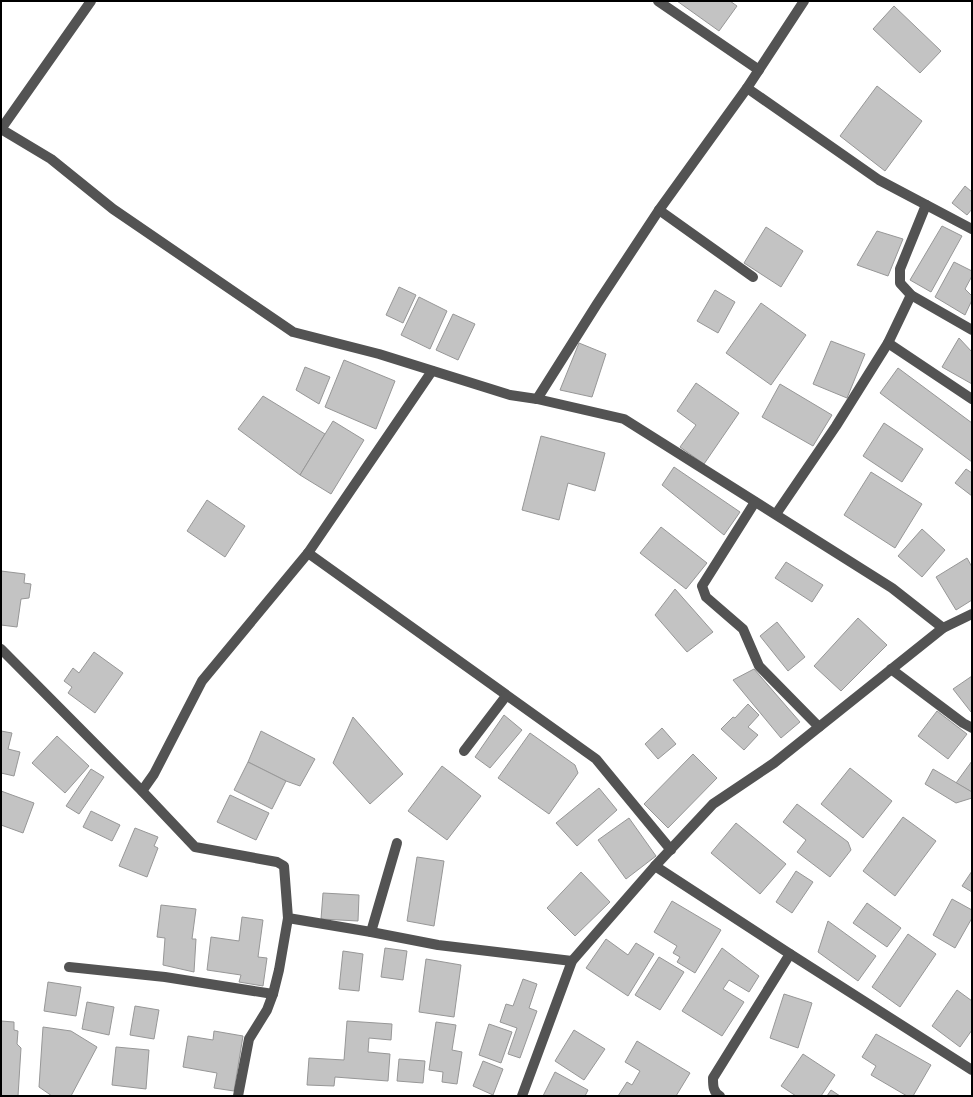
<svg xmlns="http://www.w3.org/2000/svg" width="973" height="1097" font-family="Inter,sans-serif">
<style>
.building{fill:#c3c3c3;stroke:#979797}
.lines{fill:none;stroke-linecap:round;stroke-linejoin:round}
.minor{stroke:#535353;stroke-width:10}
</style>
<rect width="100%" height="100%" fill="#fff"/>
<g class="building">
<polygon points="677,1 730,1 737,6 719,31"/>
<polygon points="894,6 941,51 920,73 873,29"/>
<polygon points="877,86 922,121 885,171 840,136"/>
<polygon points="965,186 972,192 972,209 967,215 952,203"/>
<polygon points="942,226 962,236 931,292 910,280"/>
<polygon points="766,227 803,251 781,287 744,263"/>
<polygon points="877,231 903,239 888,276 857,265"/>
<polygon points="954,262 972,271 972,276 965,289 972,296 972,300 965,315 935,297"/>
<polygon points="399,287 416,295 403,323 386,315"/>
<polygon points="715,290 735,302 718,333 697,321"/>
<polygon points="419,297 447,311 430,349 401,335"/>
<polygon points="761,303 806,335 771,385 726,353"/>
<polygon points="453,314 475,324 458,360 436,350"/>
<polygon points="959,338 972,352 972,384 942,367"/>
<polygon points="831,341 865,354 847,398 813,384"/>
<polygon points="579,343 606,354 592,397 560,390"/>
<polygon points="344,360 395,381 376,429 325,407"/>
<polygon points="305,367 330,377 319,404 296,390"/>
<polygon points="898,368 972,423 972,462 880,393"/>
<polygon points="696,383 739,413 704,464 680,447 696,425 677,411"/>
<polygon points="780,384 832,415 813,446 762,417"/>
<polygon points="263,396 325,434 300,475 238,429"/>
<polygon points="333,421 364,440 331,494 300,475"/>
<polygon points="884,423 923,449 902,482 863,456"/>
<polygon points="541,436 605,453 595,491 568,483 559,520 522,510"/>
<polygon points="674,467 740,512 724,535 662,485"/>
<polygon points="966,469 972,473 972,496 955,483"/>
<polygon points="871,472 922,504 895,548 844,515"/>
<polygon points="207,500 245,526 225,557 187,531"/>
<polygon points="661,527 707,563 686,589 640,553"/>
<polygon points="922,529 945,550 922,577 898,556"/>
<polygon points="967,558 972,567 972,600 956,610 936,577"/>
<polygon points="786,562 823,585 812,602 775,578"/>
<polygon points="1,571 25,574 24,583 31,584 29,598 21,599 17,627 1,625"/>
<polygon points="675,589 713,632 687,652 655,615"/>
<polygon points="858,618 887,645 841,691 814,666"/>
<polygon points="777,622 805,657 788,671 760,636"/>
<polygon points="94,652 123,673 95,713 68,693 72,687 64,681 73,668 79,673"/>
<polygon points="754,669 800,722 781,738 733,680"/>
<polygon points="972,676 972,711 971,712 953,689"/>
<polygon points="748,704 759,715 748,727 758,735 744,750 721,729 733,717 735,718"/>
<polygon points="937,711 967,734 948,759 918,736"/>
<polygon points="504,715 522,730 490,768 475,757"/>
<polygon points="353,717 403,774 370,804 333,763"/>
<polygon points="662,728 676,744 658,759 645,744"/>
<polygon points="1,731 12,733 8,749 20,752 14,776 1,773"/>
<polygon points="261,731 315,759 300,786 286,781 248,762"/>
<polygon points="530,733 575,765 578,773 549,814 498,778"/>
<polygon points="57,736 89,766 65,793 32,763"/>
<polygon points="693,754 717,778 668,828 644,804"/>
<polygon points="972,761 972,792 956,783"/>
<polygon points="248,762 286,781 272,809 234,790"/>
<polygon points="442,766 481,796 447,840 408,811"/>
<polygon points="850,768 892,801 863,838 821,804"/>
<polygon points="91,769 104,777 79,814 66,806"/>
<polygon points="933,769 972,792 972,798 956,803 925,784"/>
<polygon points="599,788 617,810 577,846 556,823"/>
<polygon points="1,791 34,803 23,833 1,825"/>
<polygon points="230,795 269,813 256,840 217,822"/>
<polygon points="797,804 848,842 851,850 830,877 797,852 806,840 783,822"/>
<polygon points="91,811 120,825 112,841 83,827"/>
<polygon points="903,817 936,841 895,896 863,871"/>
<polygon points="629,818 656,856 626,879 598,840"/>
<polygon points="736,823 786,864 760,894 711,853"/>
<polygon points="135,828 158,837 154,846 158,848 147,877 119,866"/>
<polygon points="417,857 444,861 434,926 407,921"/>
<polygon points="796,871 813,882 792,913 776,902"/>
<polygon points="972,871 972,892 962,886"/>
<polygon points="581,872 610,902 575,936 547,908"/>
<polygon points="323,893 359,895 358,921 321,919"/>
<polygon points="952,899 972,910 972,918 955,948 933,935"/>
<polygon points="672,901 721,930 695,973 677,962 680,957 673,953 677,946 654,932"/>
<polygon points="867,903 901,928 887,947 853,923"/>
<polygon points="161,905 196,909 192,939 196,939 194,972 163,965 165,938 157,937"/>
<polygon points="242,917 263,920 258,957 267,958 263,986 239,982 241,975 207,970 211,937 239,941"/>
<polygon points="828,921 876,956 858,981 818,952"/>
<polygon points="908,934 936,954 900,1007 872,987"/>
<polygon points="606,939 628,955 636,943 654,954 628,996 586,968"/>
<polygon points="385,948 407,951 403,980 381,977"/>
<polygon points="722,948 759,976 749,992 729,980 723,989 744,1002 722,1036 682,1011"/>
<polygon points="343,951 363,954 359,991 339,989"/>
<polygon points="659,957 684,972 660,1010 635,995"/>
<polygon points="426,959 461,965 454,1017 419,1012"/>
<polygon points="523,979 537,984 529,1008 537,1011 520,1058 508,1054 517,1028 500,1022 506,1004 513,1006"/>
<polygon points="48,982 81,987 76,1016 44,1011"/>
<polygon points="957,990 972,1001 972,1030 960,1047 932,1026"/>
<polygon points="784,994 812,1003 798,1048 770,1038"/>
<polygon points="87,1002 114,1007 109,1035 82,1029"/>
<polygon points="135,1006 159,1010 154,1039 130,1035"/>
<polygon points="1,1021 14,1022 14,1030 18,1031 17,1044 21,1048 18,1096 1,1096"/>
<polygon points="347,1021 392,1024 391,1040 369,1038 368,1052 390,1054 388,1081 335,1077 334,1086 307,1085 309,1058 344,1060"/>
<polygon points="436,1022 456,1025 452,1050 462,1052 457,1084 442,1082 443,1072 429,1070"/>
<polygon points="489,1024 512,1032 501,1063 479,1055"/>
<polygon points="43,1027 71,1031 97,1047 71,1096 52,1096 39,1087"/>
<polygon points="574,1030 605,1049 584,1080 555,1061"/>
<polygon points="214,1031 243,1036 234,1091 214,1088 217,1073 183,1067 188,1036 213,1040"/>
<polygon points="876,1034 931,1065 913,1096 907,1096 871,1075 876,1066 862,1057"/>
<polygon points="637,1041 690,1073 676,1096 618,1096 627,1082 632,1085 640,1071 625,1062"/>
<polygon points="116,1047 149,1050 146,1089 112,1085"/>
<polygon points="803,1054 835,1075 821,1096 796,1096 781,1086"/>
<polygon points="399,1059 425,1061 423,1083 397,1081"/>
<polygon points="483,1061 503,1069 493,1095 473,1086"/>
<polygon points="555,1072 588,1090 585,1096 543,1096"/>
<polygon points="831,1090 840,1096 827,1096"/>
</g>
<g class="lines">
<g class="minor">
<polyline points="658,1 759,70"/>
<polyline points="747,88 879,180 972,229"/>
<polyline points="1,129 51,159 113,209 293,332 379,354 510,395 537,399 624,419 892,588 943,628"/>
<polyline points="1,129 91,1"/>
<polyline points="926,205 900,269 900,283 911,295 972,330"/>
<polyline points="659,210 753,277"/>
<polyline points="888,343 972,399"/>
<polyline points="537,399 597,304 659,210 747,88 804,1"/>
<polyline points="755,502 702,586 706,597 743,629 759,666 819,727"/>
<polyline points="776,514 836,426 888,343 911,295"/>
<polyline points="308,553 596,759 671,850"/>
<polyline points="1,649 142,791 195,847 277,862 284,866 288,918 371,932 438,945 572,961"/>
<polyline points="891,669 963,723 972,728"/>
<polyline points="464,751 506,696"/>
<polyline points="142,791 154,774 202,681 308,553 432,371"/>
<polyline points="655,866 790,954 972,1070"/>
<polyline points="371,932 397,843"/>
<polyline points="69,967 165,977 273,994"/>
<polyline points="238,1096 249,1039 267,1010 273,994 279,970 288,918"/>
<polyline points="522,1096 572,961 655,866 713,804 774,763 943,628 972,614"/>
<path d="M720 1096C713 1092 713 1086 713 1078L790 954"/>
</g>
</g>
<rect width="973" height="1097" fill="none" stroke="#000000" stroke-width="4"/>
</svg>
